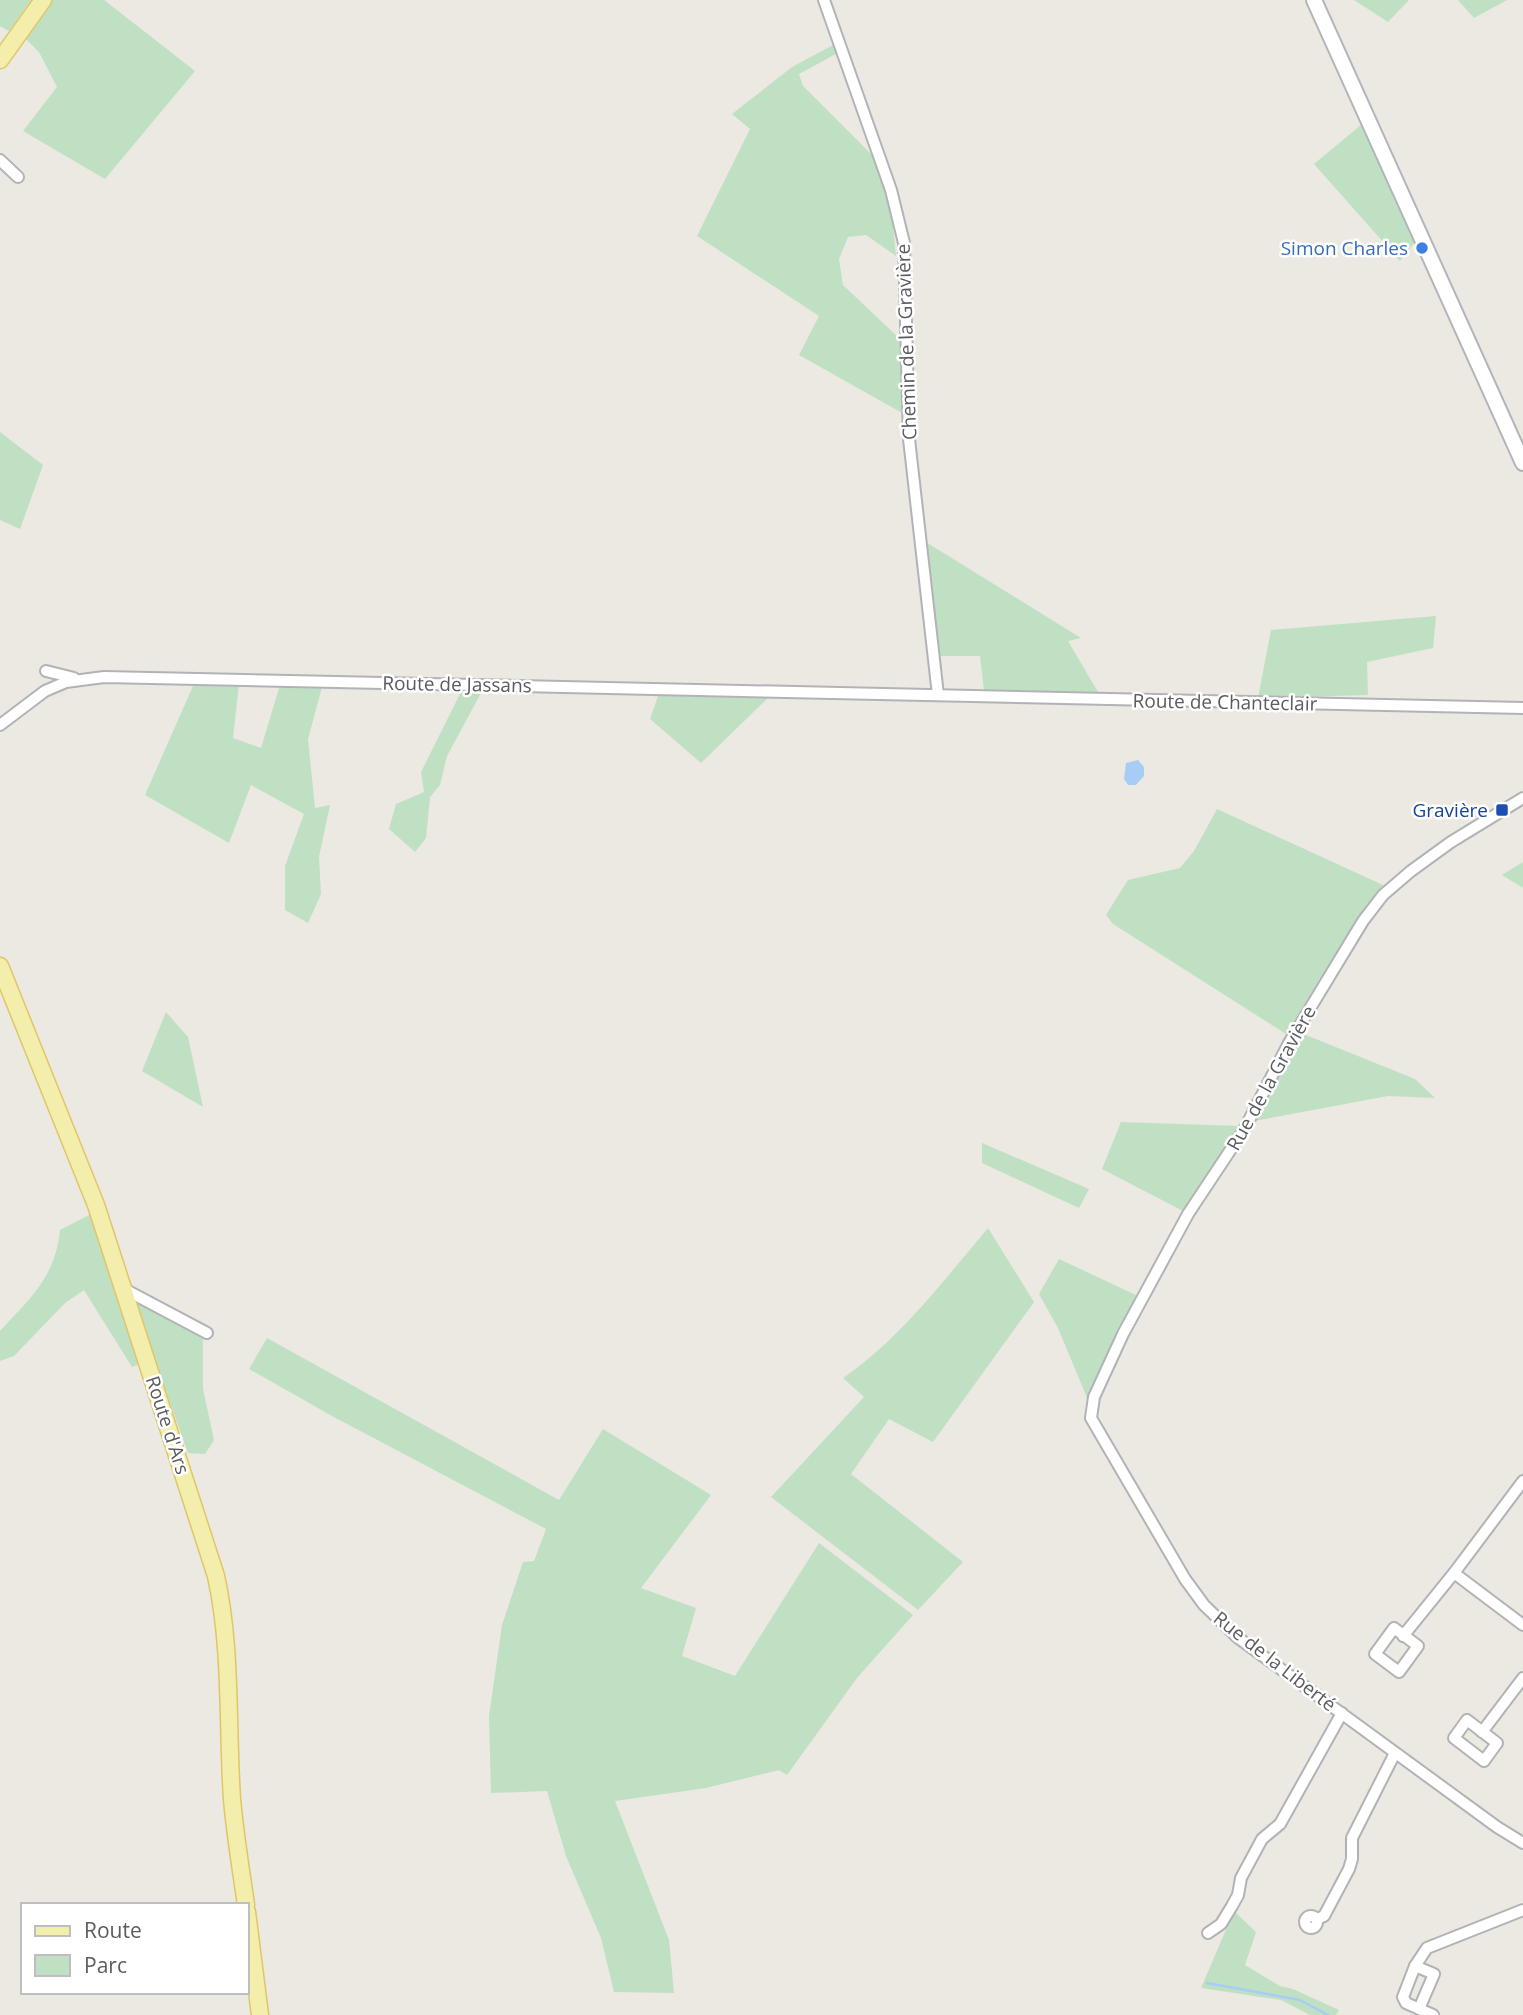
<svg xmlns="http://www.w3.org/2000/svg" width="1523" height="2015" font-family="'Open Sans',sans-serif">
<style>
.green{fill:#c0e0c3}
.water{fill:#a8cdf4}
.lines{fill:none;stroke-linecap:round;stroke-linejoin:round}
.stream{stroke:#a8cdf4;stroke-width:2.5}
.street-casing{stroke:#b2b3b7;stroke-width:14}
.secondary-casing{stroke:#b3b5ba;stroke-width:18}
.primary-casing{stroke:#dfc666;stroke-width:19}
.street{stroke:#fff;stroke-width:10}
.secondary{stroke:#fff;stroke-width:14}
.primary{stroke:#f4eead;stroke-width:16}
.shop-dot{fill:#3f7fe0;stroke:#fff;stroke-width:2.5}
.transit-dot{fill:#1a4fb4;stroke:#fff;stroke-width:2.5}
.labels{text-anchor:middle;stroke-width:5;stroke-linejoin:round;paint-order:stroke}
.shop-label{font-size:19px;fill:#366cbe;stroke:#fff;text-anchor:end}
.street-label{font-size:19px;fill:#5a5c60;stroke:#fff}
.transit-label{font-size:19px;fill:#164399;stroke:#fff;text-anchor:end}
</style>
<rect width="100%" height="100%" fill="#ebe9e1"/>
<g class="green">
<polygon points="0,0 31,0 9,31 0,26"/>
<polygon points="51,0 104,0 195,71 105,179 23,131 57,87 39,52 25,38"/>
<polygon points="1354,0 1409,0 1388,22"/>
<polygon points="1458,0 1507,0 1474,18"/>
<polygon points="833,45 836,54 799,74 803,86 877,160 891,207 896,256 866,235 848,237 839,259 843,285 900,339 904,414 799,355 819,316 697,236 750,129 732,114 792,67"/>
<polygon points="1361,125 1417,239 1400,261 1314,164"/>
<polygon points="0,432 43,465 20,529 0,520"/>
<polygon points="921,539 1081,638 1068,641 1098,692 984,691 980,656 937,656"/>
<polygon points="1436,616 1433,648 1367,662 1368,695 1258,698 1271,630"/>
<polygon points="239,684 233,738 261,748 280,685 322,687 308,739 315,808 330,805 319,857 321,894 308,923 285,910 285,866 304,814 251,785 229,843 145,795 193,686"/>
<polygon points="462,690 481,693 447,756 440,785 430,797 426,838 415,852 389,829 396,804 424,792 421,772"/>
<polygon points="658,696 769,697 701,763 650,719"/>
<polygon points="1217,809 1383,885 1357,918 1286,1034 1113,924 1106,915 1128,880 1180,868 1194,851"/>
<polygon points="1523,862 1523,888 1502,875"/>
<polygon points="166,1012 188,1037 203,1107 142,1071"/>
<polygon points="1301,1033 1415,1079 1435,1098 1388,1096 1254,1121"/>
<polygon points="1121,1122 1239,1126 1185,1212 1102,1169"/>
<polygon points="982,1143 1089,1189 1079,1208 982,1163"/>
<path d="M93 1213 142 1363 132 1367 84 1290 65 1303 14 1356 0 1361V1331C31 1297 55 1278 60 1230Z"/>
<path d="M988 1228 1034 1302 933 1442 889 1419 851 1474 963 1562 918 1610 771 1497 864 1397 843 1378C900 1339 943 1281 988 1228Z"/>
<polygon points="1059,1259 1138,1296 1105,1359 1088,1400 1058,1328 1039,1294"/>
<polygon points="133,1299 203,1339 203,1389 214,1440 205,1454 188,1453"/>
<polygon points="267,1338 559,1500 603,1429 711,1495 641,1588 696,1608 682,1656 735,1676 819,1543 913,1615 857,1678 787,1775 779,1770 706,1788 615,1801 669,1940 674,1993 614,1992 601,1938 566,1856 547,1791 491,1793 489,1716 502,1625 523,1562 534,1561 546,1529 332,1416 249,1369"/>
<polygon points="1234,1911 1256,1932 1245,1965 1280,1986 1293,1989 1339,2010 1336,2015 1310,2015 1281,2000 1201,1988"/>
</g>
<polygon class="water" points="1138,760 1144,767 1144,776 1136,785 1128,785 1124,779 1126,763"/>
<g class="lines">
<polyline class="stream" points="1207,1983 1300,2000 1328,2015"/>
<defs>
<g id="street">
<polyline points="824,0 891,190 904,243 909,439 938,695"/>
<polyline points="0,160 18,177"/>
<polyline points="46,671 74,678"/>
<polyline points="0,725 45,691 66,682 104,677 1523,708"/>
<polyline points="1523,798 1451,842 1411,871 1383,895 1363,921 1289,1043 1245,1128 1188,1214 1123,1334 1094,1397 1091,1418 1185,1579 1204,1605 1237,1637 1497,1827 1523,1843"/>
<polyline points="124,1289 207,1333"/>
<polyline points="1454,1573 1523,1625"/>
<polygon points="1394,1628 1418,1646 1399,1672 1375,1654"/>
<polyline points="1403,1636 1454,1573 1523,1481"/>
<polygon points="1467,1720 1497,1743 1484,1761 1454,1738"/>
<polyline points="1482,1732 1523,1678"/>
<circle cx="1311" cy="1922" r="6"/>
<polyline points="1317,1919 1324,1916 1349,1869 1352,1859 1352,1838 1395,1753"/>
<polyline points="1208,1933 1221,1924 1232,1906 1238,1895 1241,1878 1262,1839 1280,1824 1342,1713"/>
<polyline points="1415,1966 1434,1974 1419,2009"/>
<polyline points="1433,2015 1406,2003 1403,1997 1415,1966 1427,1948 1523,1910"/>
</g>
<polyline id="secondary" points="1314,0 1523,463"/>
<g id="primary">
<polyline points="0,60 43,0"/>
<path d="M0 966 96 1205 216 1576C232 1648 227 1725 232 1799 235 1834 241 1870 246 1905"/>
<polyline points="247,1912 260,2015"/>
</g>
</defs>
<use href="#street" class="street-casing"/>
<use href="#secondary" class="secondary-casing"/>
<use href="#primary" class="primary-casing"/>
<use href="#street" class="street"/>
<use href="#secondary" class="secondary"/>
<use href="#primary" class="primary"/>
</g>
<circle class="shop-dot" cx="1422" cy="248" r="7"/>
<rect class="transit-dot" x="1495" y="803" width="14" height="14" rx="3.5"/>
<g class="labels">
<g class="shop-label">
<text x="1408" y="255">Simon Charles</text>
</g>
<g class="street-label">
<text transform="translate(906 342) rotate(-92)" y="7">Chemin de la Gravière</text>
<text transform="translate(457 684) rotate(1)" y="7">Route de Jassans</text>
<text transform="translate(1225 702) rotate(1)" y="7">Route de Chanteclair</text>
<text transform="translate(1271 1078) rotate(-61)" y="7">Rue de la Gravière</text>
<text transform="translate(168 1425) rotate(72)" y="7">Route d'Ars</text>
<text transform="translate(1275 1661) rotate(38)" y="7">Rue de la Liberté</text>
</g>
<g class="transit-label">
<text x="1488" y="817">Gravière</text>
</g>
</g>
<rect x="21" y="1903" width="228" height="91" fill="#ffffff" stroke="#bdbebf" stroke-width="2"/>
<rect x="35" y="1926" width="35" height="10" fill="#f4eead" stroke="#bdbebf" stroke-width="2"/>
<text x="84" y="1938" font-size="21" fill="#5a5c60">Route</text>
<rect x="35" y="1955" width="35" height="21" fill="#c0e0c3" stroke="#bdbebf" stroke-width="2"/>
<text x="84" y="1973" font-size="21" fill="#5a5c60">Parc</text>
</svg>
